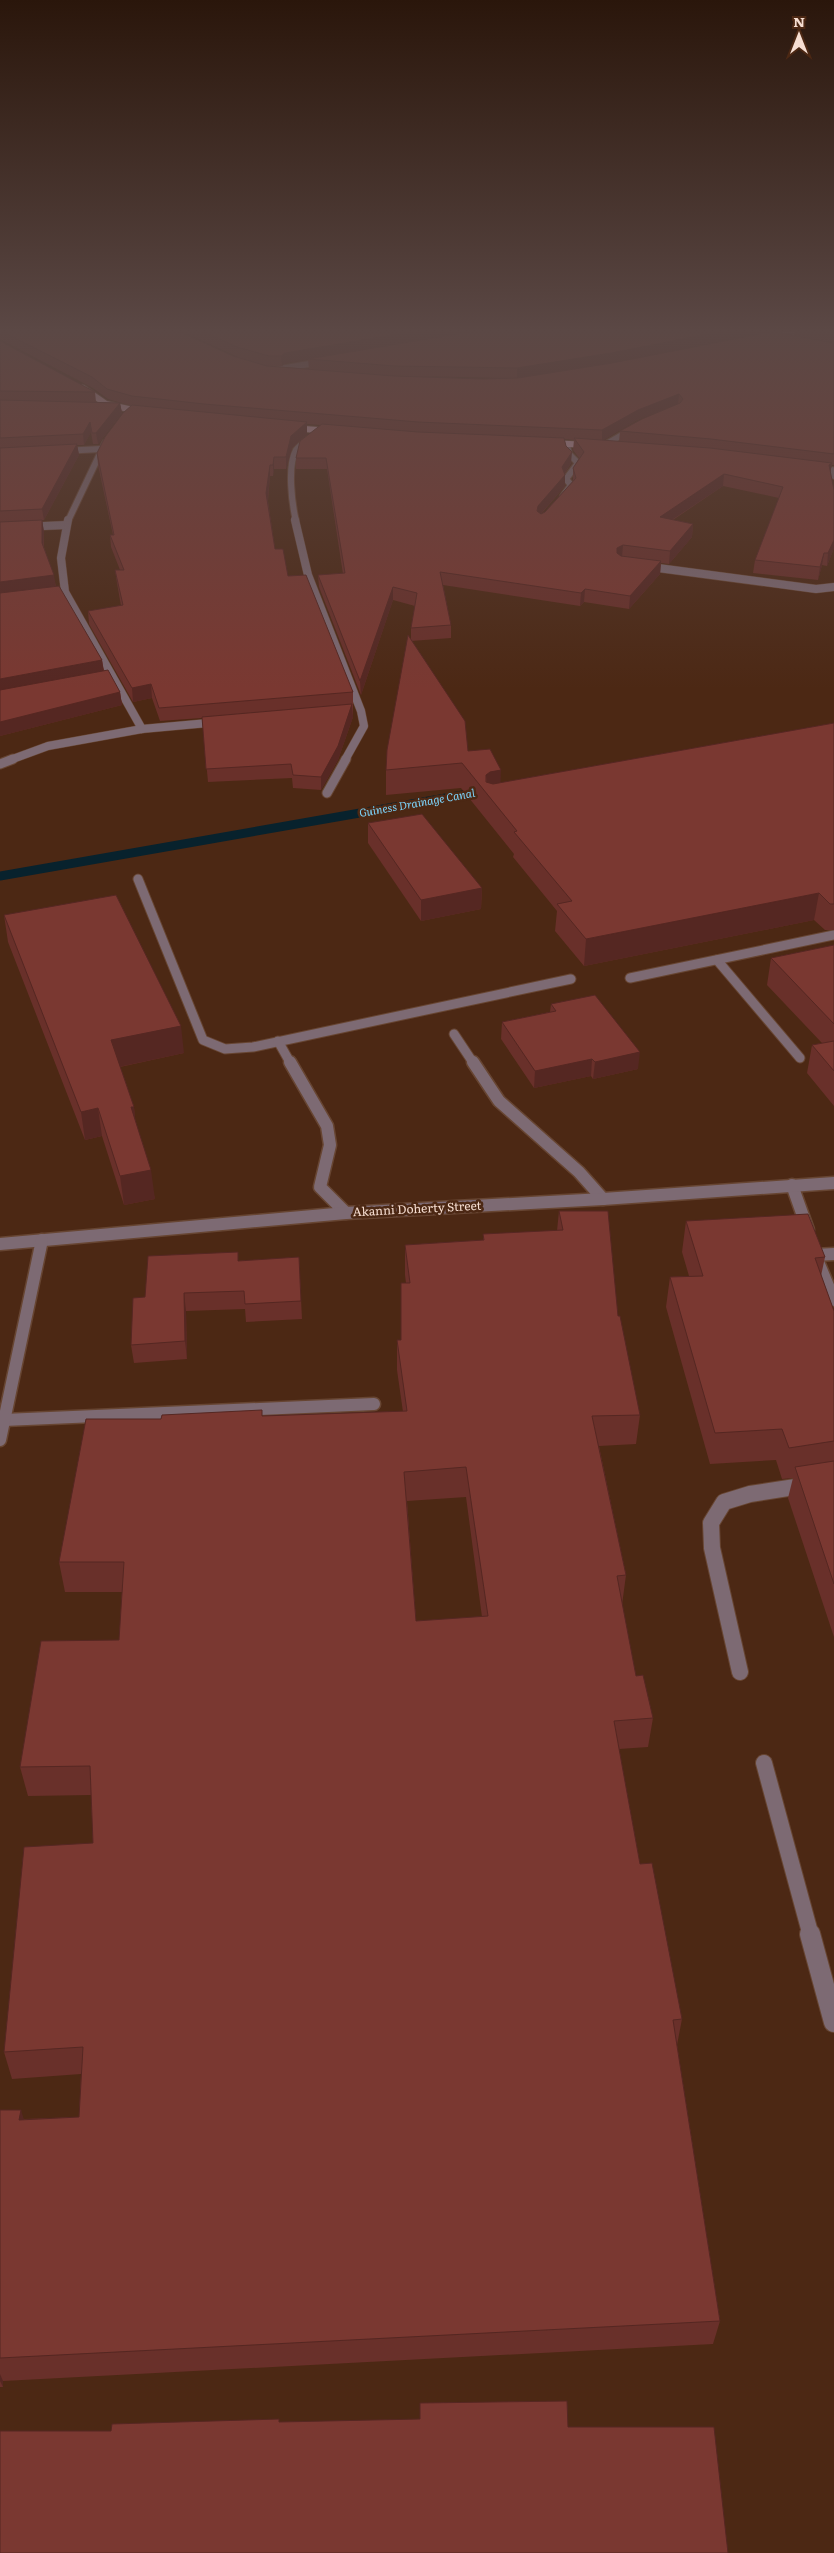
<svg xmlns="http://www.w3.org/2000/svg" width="834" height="2553" font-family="Literata,serif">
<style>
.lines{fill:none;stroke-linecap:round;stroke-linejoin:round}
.stream{stroke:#08222d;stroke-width:9}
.minor-far5-casing{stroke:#674532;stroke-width:8}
.minor-far4-casing{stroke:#674532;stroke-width:9}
.minor-far3-casing{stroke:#674532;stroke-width:11}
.minor-far2-casing{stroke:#674532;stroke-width:15}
.minor-far1-casing{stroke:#674532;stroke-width:18}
.minor-casing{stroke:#674532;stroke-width:22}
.major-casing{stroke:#674532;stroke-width:8}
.minor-far5{stroke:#7d6a73;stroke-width:6}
.minor-far4{stroke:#7d6a73;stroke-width:8}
.minor-far3{stroke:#7d6a73;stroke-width:9}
.minor-far2{stroke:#7d6a73;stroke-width:12}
.minor-far1{stroke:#7d6a73;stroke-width:16}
.minor{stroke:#7d6a73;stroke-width:20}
.major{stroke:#c7a0b2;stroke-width:6}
.wall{fill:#69302a;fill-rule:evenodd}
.shaded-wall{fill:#552722}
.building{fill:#7a3831;stroke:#552722;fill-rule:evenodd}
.labels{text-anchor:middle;stroke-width:5;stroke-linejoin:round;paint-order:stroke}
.far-water-label{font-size:11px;font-style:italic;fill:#7cd2f8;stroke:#4c2814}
.street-label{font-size:12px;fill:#f6ded2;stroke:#4c2814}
</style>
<rect width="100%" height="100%" fill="#4c2814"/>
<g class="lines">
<polyline class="stream" points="0,876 480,792"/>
<defs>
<g id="minor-far5">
<polyline points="767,337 792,332"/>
<polyline points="274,370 326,361"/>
<polyline points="603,446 634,428"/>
<polyline points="62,451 101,449"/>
<polyline points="832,470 834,476"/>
<polyline points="563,496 571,485 566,479 578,463 569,454 567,444"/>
<polyline points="68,521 105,443"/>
<path d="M296 521C292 504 287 466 296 450 300 445 306 441 311 437"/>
</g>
<g id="minor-far4">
<polyline points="68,520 61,558 65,592 142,729"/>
<polyline points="295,520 308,575 361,711 364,726 345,760"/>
<polyline points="0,528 66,525"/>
<polyline points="643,566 816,589 834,587"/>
<polyline points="10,760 48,746 142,729 219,722"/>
</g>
<g id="minor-far3">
<polyline points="0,764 13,759"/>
<polyline points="327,793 346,759"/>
<polyline points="138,879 203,1040 225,1049 253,1047 571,979"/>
<polyline points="717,960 800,1058"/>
<polyline points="630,978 834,935"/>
<polyline points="454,1034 474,1064"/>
<polyline points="278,1041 291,1064"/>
</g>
<g id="minor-far2">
<polyline points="290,1062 327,1126 330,1145 320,1187 346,1213"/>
<polyline points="473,1062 499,1101 579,1172 603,1199"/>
<polyline points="792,1185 808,1230"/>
<polyline points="0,1244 346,1213 603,1199 834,1183"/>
<polyline points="815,1255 834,1254"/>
<polyline points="816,1257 834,1300"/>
<polyline points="4,1420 374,1404"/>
<polyline points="0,1440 42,1240"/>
</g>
<g id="minor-far1">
<polyline points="740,1672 712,1548 711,1523 724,1502 750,1494 834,1481"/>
<polyline points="764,1763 811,1936"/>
</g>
<polyline id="minor" points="810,1934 834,2022"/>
<g id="major">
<polyline points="83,388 106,404 142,412"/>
<polyline points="291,428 331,431"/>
<polyline points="548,443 590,445"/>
</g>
</defs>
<use href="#minor-far5" class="minor-far5-casing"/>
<use href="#minor-far4" class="minor-far4-casing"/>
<use href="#minor-far3" class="minor-far3-casing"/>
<use href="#minor-far2" class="minor-far2-casing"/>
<use href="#minor-far1" class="minor-far1-casing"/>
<use href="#minor" class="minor-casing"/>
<use href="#major" class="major-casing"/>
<use href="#minor-far5" class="minor-far5"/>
<use href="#minor-far4" class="minor-far4"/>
<use href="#minor-far3" class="minor-far3"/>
<use href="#minor-far2" class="minor-far2"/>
<use href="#minor-far1" class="minor-far1"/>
<use href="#minor" class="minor"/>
<use href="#major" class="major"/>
</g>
<g class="wall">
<path d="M0 332H180L233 356 238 357 184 332H467L610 363 795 335V332H834V465H832L830 472 834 548 827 566 822 565 818 580 753 573 755 560 779 498 723 486 673 520 693 524 692 537 669 564 661 563 660 574 629 609 584 602 580 606 443 585 451 625V638L411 641 468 751 501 783 834 723V930H825L814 920 584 966 555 931 557 911 513 857 514 854 461 788 386 795V770L411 640V628L415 606 393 600 361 695 319 587 318 575 343 574 327 469H296V458L321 425 307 424V434L292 448 286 469H274L273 476H270L268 501 275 549 288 576 353 692V717L338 760 321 790 293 788 292 778 208 782 202 718 160 721 152 698 133 702 89 624 88 611 121 606 117 583 115 570H120L111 547 110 535H113L98 465 97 453 132 406 108 399 93 388 0 339ZM308 359 309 369 272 366H282L285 363ZM413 376 508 378 482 379ZM657 412 620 431 619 442 603 440 637 420ZM564 439 574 440 573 450 579 458 573 468V481L545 512 541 514 565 486V473L571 463Z"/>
<polygon points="0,341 95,392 96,402 120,403 122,413 98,444 93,444 91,432 84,445 77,445 79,455 44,520 42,520 44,532 44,547 56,586 102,660 104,671 120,692 122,705 0,736"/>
<polygon points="368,823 482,888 481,909 421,921 368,843"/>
<polygon points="4,915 184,1053 120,1067 134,1107 135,1121 155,1199 124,1205 102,1136 85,1140 8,942"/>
<polygon points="834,945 834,1106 807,1073 812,1045 822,1043 767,985 771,958"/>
<polygon points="551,1004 638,1069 593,1079 591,1076 534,1088 501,1039 502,1022 550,1012"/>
<path d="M559 1211 618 1316 640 1415 636 1444 599 1446 626 1575 622 1605 636 1676 653 1718 648 1747 619 1749 640 1864 682 2019 677 2045 720 2321 713 2344 3 2381V2387H0V2110L24 2119 79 2117 81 2074 12 2079 4 2052 93 1843 91 1795 28 1796 20 1767 119 1640 122 1592H65L59 1562 161 1419 403 1412 397 1370V1340H401L406 1283 405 1275V1245L483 1240V1234L557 1231ZM466 1497 482 1617 416 1621 407 1501Z"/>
<polygon points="686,1221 825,1257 821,1276 834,1311 834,1637 788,1498 793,1478 782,1479 776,1460 710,1464 666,1307 670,1277 689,1276 682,1252"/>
<polygon points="299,1257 302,1319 246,1322 245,1309 186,1311 187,1359 134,1363 131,1345 145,1297 239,1261"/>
</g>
<g class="shaded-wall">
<polygon points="410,332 467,332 285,363 282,366 281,356 285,353"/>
<polygon points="718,332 767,332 610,363 517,378 517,368"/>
<polygon points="679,394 678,404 637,420 602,441 602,430 638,410"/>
<polygon points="120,403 122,413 98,444 96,433"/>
<polygon points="90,422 91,432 84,445 83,434"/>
<polygon points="307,422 307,434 292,448 286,469 286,457 291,436"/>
<polygon points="77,444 79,455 44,520 42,509"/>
<polygon points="572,452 571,463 561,478 562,467"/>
<polygon points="274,457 274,469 273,476 273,465"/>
<polygon points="832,463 830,475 829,465"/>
<polygon points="270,465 270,476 267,505 266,493"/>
<polygon points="724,474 723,486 658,529 660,517"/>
<polygon points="565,475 565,486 537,518 538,506"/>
<polygon points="42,520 44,532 43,555 42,543"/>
<polygon points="693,524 692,537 669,564 670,551"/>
<polygon points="834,540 834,548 827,566 828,553"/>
<polygon points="623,545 622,557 616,560 617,548"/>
<polygon points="824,553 822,565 818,580 820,567"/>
<polygon points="661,561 660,574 629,609 630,596"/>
<polygon points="54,575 56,587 0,594 0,582"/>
<polygon points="393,587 393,600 361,695 360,681"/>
<polygon points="585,589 584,602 580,606 581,593"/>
<polygon points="102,660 104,673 0,692 0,679"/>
<polygon points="151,684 152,698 133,702 132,688"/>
<polygon points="120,692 122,705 0,736 0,722"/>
<polygon points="352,704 353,717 338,760 321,790 321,777"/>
<polygon points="501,770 500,795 489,797 486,775 490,772"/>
<polygon points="482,888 481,909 421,921 421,900"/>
<polygon points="819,893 814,920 584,966 586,939"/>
<polygon points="181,1026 184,1053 114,1068 111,1040"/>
<polygon points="640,1052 638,1069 593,1079 595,1062"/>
<polygon points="592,1059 591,1076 534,1088 535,1071"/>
<polygon points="131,1107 134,1107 137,1135"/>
<polygon points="98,1108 102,1136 85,1140 81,1112"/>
<polygon points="151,1170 155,1199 124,1205 120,1176"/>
<polygon points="184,1293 186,1311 187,1359 185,1341"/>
<polygon points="21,2110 29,2136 19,2120"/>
<polygon points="0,2374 3,2381 3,2387 0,2381"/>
</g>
<g class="building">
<polygon points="3,332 180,332 233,356 267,366 394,376 482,379 518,378 612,363 770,332 775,332 834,343 834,454 711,439 620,431 642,419 680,403 683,399 679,394 638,410 602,430 418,422 204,404 132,396 107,389 92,377"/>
<polygon points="204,332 410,332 285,353 281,356 269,356 237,347"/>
<polygon points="469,332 718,332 611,353 517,368 394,366 308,359"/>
<polygon points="0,341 95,392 0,391"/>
<polygon points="0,400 120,403 96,433 92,433 90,422 83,434 0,438"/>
<polygon points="132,405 307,422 291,436 286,457 274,457 273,465 270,465 266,493 275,549 283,549 288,576 306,575 353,692 159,708 151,684 132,688 88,611 123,605 115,570 124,570 110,535 114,535 97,453 105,437 123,413"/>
<polygon points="322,424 418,432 564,438 566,446 572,452 562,467 565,475 538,506 537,511 541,514 545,512 576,478 573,468 584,452 574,438 710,448 832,463 829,465 834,490 834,540 828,553 824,553 820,567 755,560 783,487 724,474 660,517 693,524 670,551 623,545 617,548 617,553 621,556 661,561 630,596 585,589 581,593 440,572 451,625 411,628 417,593 393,587 360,681 318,575 345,573 326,458 296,458 300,441"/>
<polygon points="77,444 42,509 0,511 0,448"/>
<polygon points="42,520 42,543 54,575 0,582 0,522"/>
<polygon points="59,586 102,660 0,679 0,593"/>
<polygon points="408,635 465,721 468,751 490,749 501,770 490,772 486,775 486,782 493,784 834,723 834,904 830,904 819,893 586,939 557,904 572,901 514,832 517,831 462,763 386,770 387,750"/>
<polygon points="108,670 120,692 0,722 0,690"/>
<polygon points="352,704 338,746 321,777 293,775 291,764 206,769 202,717"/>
<polygon points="422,814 482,888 421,900 368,823"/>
<polygon points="116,895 181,1026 111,1040 134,1107 131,1107 151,1170 120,1176 98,1108 81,1112 4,915"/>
<polygon points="834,945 834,1024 771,958"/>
<polygon points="595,995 640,1052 595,1062 592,1059 535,1071 502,1022 556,1011 551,1004"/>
<polygon points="834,1041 834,1071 812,1045"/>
<path d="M559 1211H608L618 1316H620L640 1415 592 1416 626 1575 617 1576 636 1676 643 1675 653 1718 614 1721 640 1864 652 1863 682 2019 673 2020 720 2321 0 2358V2110H21L19 2120 79 2117 83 2047 4 2052 24 1847 93 1843 90 1766 20 1767 41 1641 119 1640 124 1562H59L86 1419H161L162 1415 262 1410V1416L407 1411 397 1340H401V1283H410L405 1245 484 1240 483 1234 563 1230ZM466 1467 488 1616 416 1621 404 1472Z"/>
<polygon points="808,1214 825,1257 815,1258 834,1311 834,1441 789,1448 782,1429 715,1433 670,1277 703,1276 686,1221"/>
<polygon points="238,1252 238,1261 299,1257 301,1301 245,1304 244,1291 184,1293 185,1341 131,1345 133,1298 145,1297 148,1256"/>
<polygon points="834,1461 834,1584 795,1467"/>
<polygon points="567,2401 568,2427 714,2427 728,2553 0,2553 0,2431 111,2431 112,2424 279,2419 279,2422 420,2419 420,2403"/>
</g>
<linearGradient id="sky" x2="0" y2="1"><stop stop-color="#2a160b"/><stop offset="0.48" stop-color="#5b4845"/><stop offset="1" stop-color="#5b4845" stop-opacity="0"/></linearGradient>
<rect width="834" height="689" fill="url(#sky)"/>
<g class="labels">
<g class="far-water-label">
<text transform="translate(417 803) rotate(-10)" y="4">Guiness Drainage Canal</text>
</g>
<g class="street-label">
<text transform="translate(417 1209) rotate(-3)" y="4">Akanni Doherty Street</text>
</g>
</g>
<g transform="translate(799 35)" stroke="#4c2814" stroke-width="4" paint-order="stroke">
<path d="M0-4L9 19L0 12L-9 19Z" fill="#f6ded2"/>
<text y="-8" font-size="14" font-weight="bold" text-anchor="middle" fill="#f6ded2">N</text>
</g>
</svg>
